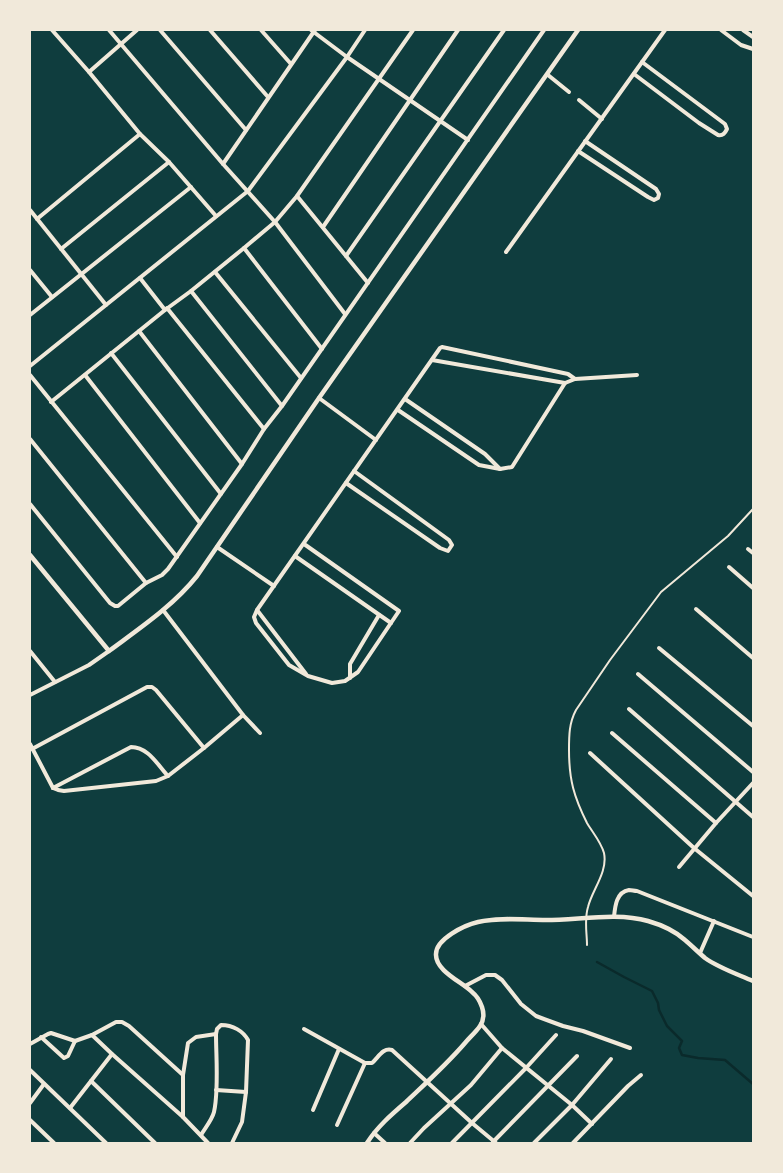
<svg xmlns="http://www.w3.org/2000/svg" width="783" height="1173" font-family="Poppins,sans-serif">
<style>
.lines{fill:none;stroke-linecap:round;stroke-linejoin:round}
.stream{stroke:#0a2a2b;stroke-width:2.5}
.service{stroke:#f1e9da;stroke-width:2}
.minor{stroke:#f1e9da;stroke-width:4}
.tertiary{stroke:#f1e9da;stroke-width:4.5}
</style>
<rect width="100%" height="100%" fill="#0f3d3e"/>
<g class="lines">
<polyline class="stream" points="597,962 624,977 652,991 658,1003 659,1010 667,1026 682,1041 679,1048 682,1055 698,1058 725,1060 753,1084"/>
<path class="service" d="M587 945C587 933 584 920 588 907 592 890 608 872 604 853 601 842 593 833 587 823 574 797 569 780 569 750 569 736 569 723 576 710L610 660 661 592 728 536 753 509"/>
<g class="minor">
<polyline points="52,30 89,72 140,134 169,162 216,216"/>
<polyline points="109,30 223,164 275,222 345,314"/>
<polyline points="160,30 246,130"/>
<polyline points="210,30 268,97"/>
<polyline points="261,30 291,64"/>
<polyline points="311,30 347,57 468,140"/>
<polyline points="721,30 741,45 753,49"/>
<polyline points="743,30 753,37"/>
<polyline points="89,72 137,30"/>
<path d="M634 74 699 123 718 135C723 136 725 133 727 129L725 124 642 62"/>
<polyline points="548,75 569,92"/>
<polyline points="579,100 602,119"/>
<polyline points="578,151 648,197 654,200 658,198 659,194 656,189 585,141"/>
<polyline points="223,164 315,30"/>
<polyline points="297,196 368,283"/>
<polyline points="30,210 106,305"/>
<polyline points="37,219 140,134"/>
<polyline points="323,227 458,30"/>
<polyline points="244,248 322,349"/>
<polyline points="61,249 169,162"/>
<polyline points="506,252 665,30"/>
<polyline points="346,256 504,30"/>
<polyline points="30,270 52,297"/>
<polyline points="215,272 301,378"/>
<polyline points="140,278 165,310"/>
<polyline points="191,291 282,406"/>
<polyline points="167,308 264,429"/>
<polyline points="30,315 191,187"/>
<polyline points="139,331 242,464"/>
<polyline points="111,353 221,494"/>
<polyline points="432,360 565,383 575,379 637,375"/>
<polyline points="30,366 248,191 347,57 365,30"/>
<polyline points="30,375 177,557"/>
<polyline points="85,375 200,523"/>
<polyline points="319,398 376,440"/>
<polyline points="405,399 485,454 500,469"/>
<polyline points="51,402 165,310 191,291 244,248 275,222 297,196 413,30"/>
<polyline points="398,410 479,465 500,469 512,467 565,383"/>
<polyline points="30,439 146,583"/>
<polyline points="346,483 440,548 448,551 452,545 449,540 354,471"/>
<polyline points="30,504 110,603 115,606 118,606 146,583 162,575 168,569 242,464 264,429 282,406 544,30"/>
<polyline points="304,544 399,611 358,672 345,681 332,683 308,676 289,665 256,623 254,617 257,610 440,348 442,347 568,374 575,379"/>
<polyline points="217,547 274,586"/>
<polyline points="748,549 753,553"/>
<polyline points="295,556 391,623"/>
<polyline points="729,567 753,588"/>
<polyline points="696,609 753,658"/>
<polyline points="163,610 243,715 260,733"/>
<polyline points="257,610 306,674"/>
<polyline points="659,648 753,726"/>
<polyline points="30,651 55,682"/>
<polyline points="638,674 753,772"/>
<polyline points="350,678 350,664 379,615"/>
<polyline points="30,695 89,665 109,651"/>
<polyline points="629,709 753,817"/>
<polyline points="612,733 716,823"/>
<polyline points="30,744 53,788"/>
<polyline points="32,749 147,687 152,687 156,690 204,748"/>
<polyline points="590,753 694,848 753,896"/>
<polyline points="53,788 58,790 64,791 156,781 168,776 204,748 243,715"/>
<path d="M53 788 131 747C148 747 157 764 168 776"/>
<polyline points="679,867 716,823 753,783"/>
<path d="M614 917C615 907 616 892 629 890 632 890 634 891 637 891L753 937"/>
<polyline points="700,953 714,921"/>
<polyline points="465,986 486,975 495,975 502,980 521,1004 536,1016 563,1026 583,1031 630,1048"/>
<polyline points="481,1024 502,1048 572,1105 592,1124"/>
<path d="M304 1029 365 1063H372C378 1058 383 1047 392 1050L472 1123 496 1143"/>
<polyline points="92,1035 112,1054 183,1117 208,1143"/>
<polyline points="41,1037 64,1058 68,1056 75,1041"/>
<polyline points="30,1044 48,1034 51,1033 75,1041 92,1035 116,1022 122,1022 129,1026 183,1075"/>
<polyline points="30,1070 106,1143"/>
<polyline points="91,1081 155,1143"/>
<polyline points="216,1090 246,1092"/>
<polyline points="30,1103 44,1084"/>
<polyline points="70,1108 112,1054"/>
<polyline points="313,1110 339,1049"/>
<path d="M183 1117V1075L188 1043 196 1037 216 1034 217 1029 221 1025C233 1025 243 1031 248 1040L246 1092 242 1122 232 1143"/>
<polyline points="30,1120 54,1143"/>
<polyline points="337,1125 365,1063"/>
<polyline points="374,1133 385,1143"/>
<path d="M201 1135C205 1128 212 1120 214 1112 219 1090 216 1057 216 1034"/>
<polyline points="493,1142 577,1056"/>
<polyline points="410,1143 424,1128 471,1085 502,1048"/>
<polyline points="452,1143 526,1068 556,1035"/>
<polyline points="534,1143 572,1105 611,1059"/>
<polyline points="573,1143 628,1086 641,1075"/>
</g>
<g class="tertiary">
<path d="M30 555 109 651C140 628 173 606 197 576L319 398 578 30"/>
<path d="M367 1143C377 1127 392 1114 406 1102 426 1083 447 1064 465 1043 470 1037 476 1032 480 1026 484 1020 484 1013 482 1007 480 1001 477 996 472 992 462 982 436 971 436 955 435 939 465 925 478 922 500 917 524 920 546 920 579 920 617 912 648 921 662 925 675 931 685 940 692 946 698 952 705 958 719 968 737 974 753 981"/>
</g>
</g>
<rect width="783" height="1173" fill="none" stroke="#f1e9da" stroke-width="62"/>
</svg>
